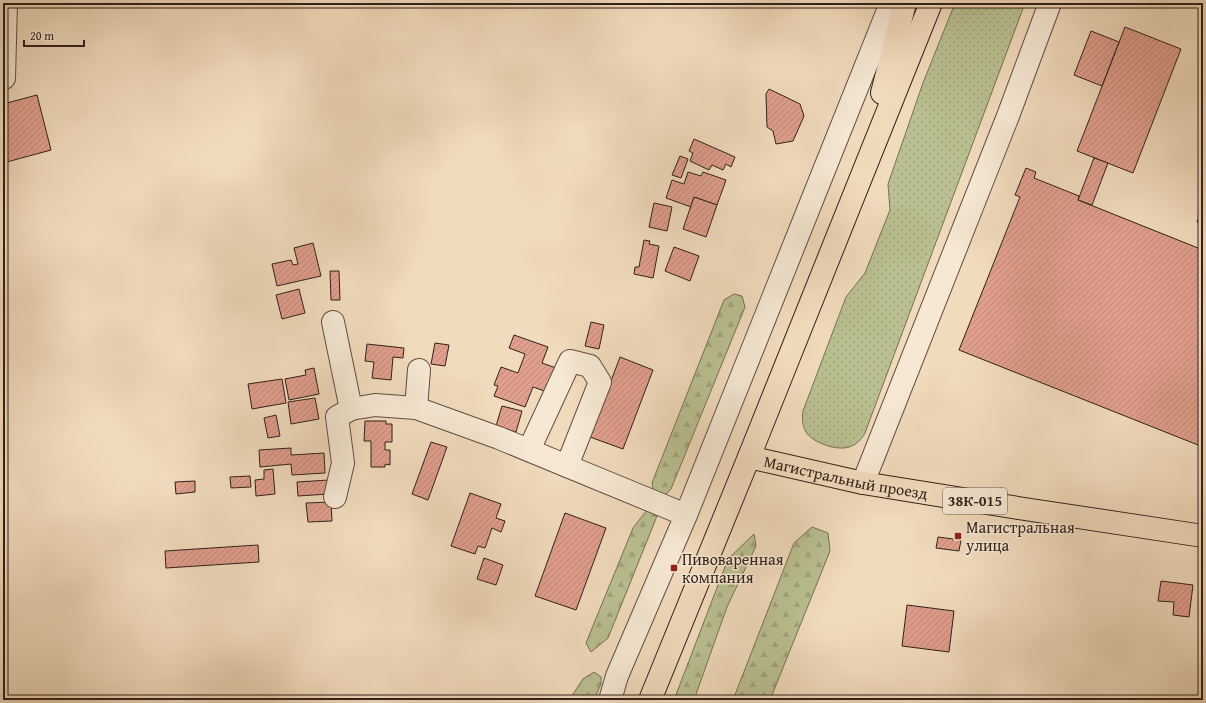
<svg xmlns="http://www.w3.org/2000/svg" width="1206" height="703" font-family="'Gentium Book Plus',serif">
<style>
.grass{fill:url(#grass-dots);stroke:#757055}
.forest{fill:url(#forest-firs);stroke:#757055}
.building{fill:url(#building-hatch);stroke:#301f19}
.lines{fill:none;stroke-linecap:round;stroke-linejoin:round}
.minor-casing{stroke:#604e42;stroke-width:24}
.major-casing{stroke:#301f19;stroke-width:24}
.minor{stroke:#f6e8d4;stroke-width:22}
.major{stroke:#f1dbbd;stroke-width:22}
.poi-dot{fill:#8f2418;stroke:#f6e8d4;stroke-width:1.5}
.labels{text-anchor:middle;stroke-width:3;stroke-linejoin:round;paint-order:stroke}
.shield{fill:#f6e8d4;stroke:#6b5b51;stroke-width:1}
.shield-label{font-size:15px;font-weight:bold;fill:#301f19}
.street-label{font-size:16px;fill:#301f19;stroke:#f6e8d4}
.poi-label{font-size:16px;fill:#301f19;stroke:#f6e8d4;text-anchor:start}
</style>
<defs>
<pattern id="grass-dots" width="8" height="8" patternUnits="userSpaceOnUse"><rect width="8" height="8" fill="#bac091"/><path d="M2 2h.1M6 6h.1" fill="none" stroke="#a0a57c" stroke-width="1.8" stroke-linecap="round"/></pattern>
<pattern id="forest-firs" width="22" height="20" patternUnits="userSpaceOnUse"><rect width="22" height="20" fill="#bac091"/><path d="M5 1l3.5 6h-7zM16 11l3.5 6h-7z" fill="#a0a57c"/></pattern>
<pattern id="building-hatch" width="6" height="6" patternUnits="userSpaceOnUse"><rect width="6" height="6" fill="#e19f8d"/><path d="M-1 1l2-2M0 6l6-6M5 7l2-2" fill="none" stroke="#c18879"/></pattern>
</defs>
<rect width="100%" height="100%" fill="#f1dbbd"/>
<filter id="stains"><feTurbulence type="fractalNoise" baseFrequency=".005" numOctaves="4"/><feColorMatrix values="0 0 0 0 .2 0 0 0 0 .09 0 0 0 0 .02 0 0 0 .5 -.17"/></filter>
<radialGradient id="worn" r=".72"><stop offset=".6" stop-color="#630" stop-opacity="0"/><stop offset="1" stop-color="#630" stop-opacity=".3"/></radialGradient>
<path class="grass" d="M955 3H1025L865 433C862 439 856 445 849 447 837 451 813 443 806 432 802 425 802 418 803 411L846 297 865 273 890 210 888 184 923 83Z"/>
<g class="forest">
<polygon points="734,294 742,296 745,307 671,489 662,499 654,495 652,483 724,300"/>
<polygon points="647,510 657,516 608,638 591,652 586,643 633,528"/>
<polygon points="812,527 828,533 830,551 770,700 733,700 794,543"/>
<polygon points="754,534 756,546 727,607 694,700 674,700 728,559"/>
<polygon points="594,672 601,677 601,684 594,700 569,700 583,679"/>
</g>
<g class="building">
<polygon points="1125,27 1181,49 1133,173 1077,151"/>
<polygon points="1091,31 1119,42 1102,86 1074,75"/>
<polygon points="769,89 800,104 804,116 793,141 776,144 773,131 767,127 766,94"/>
<polygon points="37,95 51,150 3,163 3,104"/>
<polygon points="694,139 735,157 731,167 726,164 723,170 712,165 709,170 690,161 693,153 689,151"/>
<polygon points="680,156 688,159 681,178 672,175"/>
<polygon points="1094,158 1108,163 1092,205 1078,200"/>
<polygon points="1026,168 1036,172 1034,178 1079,196 1078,200 1198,248 1203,237 1203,447 959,350 1020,197 1015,195"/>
<polygon points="688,172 701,176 703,172 726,180 717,205 694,197 691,207 666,198 672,180 684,184"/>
<polygon points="694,197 717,205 706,237 683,229"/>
<polygon points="654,203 672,207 667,231 649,227"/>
<polygon points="1203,206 1203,225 1197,222"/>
<polygon points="644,240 650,241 649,244 659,246 653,278 634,274 635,267 639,267"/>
<polygon points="313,243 321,276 277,286 272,264 291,260 293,265 298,264 294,248"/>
<polygon points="674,247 699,256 690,281 665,271"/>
<polygon points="330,271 339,271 340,300 331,300"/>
<polygon points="299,289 305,313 282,319 276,295"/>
<polygon points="591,322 604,325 599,349 585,346"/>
<polygon points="514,335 548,347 542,363 559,369 550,393 533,387 525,407 494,396 498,386 494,385 501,367 518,373 525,354 509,348"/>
<polygon points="435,343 449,345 445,366 431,364"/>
<polygon points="367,344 404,348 403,358 393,357 391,380 372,378 374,362 365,361"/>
<polygon points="620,357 653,370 623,449 590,437"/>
<polygon points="314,368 319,394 289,400 285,379 306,375 305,370"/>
<polygon points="282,379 286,403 252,409 248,384"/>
<polygon points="315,398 319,419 291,424 288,402"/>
<polygon points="502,406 522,411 516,432 496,426"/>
<polygon points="276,415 280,436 268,438 264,418"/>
<polygon points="365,421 386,421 386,424 392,424 392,442 385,442 385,450 390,450 390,465 385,464 385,467 371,467 371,441 364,441"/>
<polygon points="431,442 447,447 428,500 412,494"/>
<polygon points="291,448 291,455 324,453 325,473 292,475 291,464 260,467 259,450"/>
<polygon points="273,469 275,494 256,496 255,480 264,479 264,470"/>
<polygon points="250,476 251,487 231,488 230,477"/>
<polygon points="329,480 329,494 298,496 297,482"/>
<polygon points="195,481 195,492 176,494 175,482"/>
<polygon points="470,493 501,504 496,518 505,521 501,532 492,528 485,548 478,546 475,554 451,546"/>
<polygon points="331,502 332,521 308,522 306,503"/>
<polygon points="565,513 606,528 576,610 535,596"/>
<polygon points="938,537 961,540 959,551 936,548"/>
<polygon points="258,545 259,562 166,568 165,551"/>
<polygon points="484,558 503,565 496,585 477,579"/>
<polygon points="1161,581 1193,585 1189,617 1173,615 1174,602 1158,601"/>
<polygon points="907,605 954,611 949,652 902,646"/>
</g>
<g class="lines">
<defs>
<g id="minor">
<polyline points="4,78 6,3"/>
<polyline points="333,322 351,409 337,417 343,463 335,497"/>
<polyline points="416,408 419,370"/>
<polyline points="351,409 375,405 416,408 499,438 686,515"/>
<polyline points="529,450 570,361 590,366 600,382 567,466"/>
<polyline points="863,483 1008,116 1050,3"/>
<polyline points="610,700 617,676 686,515 891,3"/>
</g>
<g id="major">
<polyline points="882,93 905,3"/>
<path id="s1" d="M749 457 863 483 1018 508 1203 536"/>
<polyline points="650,700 749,457 931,3"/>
</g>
</defs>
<use href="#minor" class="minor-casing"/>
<use href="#major" class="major-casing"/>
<use href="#minor" class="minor"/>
<use href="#major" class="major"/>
</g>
<g class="poi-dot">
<rect x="954" y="532" width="8" height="8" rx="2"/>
<rect x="670" y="564" width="8" height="8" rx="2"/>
</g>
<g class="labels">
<rect class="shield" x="943" y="488" width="64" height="26" rx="3"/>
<g class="shield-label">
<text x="975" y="506">38К-015</text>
</g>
<g class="street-label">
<text dy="6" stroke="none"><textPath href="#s1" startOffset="99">Магистральный проезд</textPath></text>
</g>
<g class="poi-label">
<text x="966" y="533">Магистральная<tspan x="966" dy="18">улица</tspan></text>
<text x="682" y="565">Пивоваренная<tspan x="682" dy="18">компания</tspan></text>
</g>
</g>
<rect width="1206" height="703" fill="none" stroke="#f1dbbd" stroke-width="16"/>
<rect x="4" y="4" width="1198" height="695" fill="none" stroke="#301f19" stroke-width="2"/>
<rect x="8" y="8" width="1190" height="687" fill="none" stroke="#301f19"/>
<path d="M24 40v6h60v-6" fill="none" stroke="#301f19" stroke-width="2"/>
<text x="30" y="40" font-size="12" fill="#301f19" stroke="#f6e8d4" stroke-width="3" paint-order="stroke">20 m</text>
<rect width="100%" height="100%" filter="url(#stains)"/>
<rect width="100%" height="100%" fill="url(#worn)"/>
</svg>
